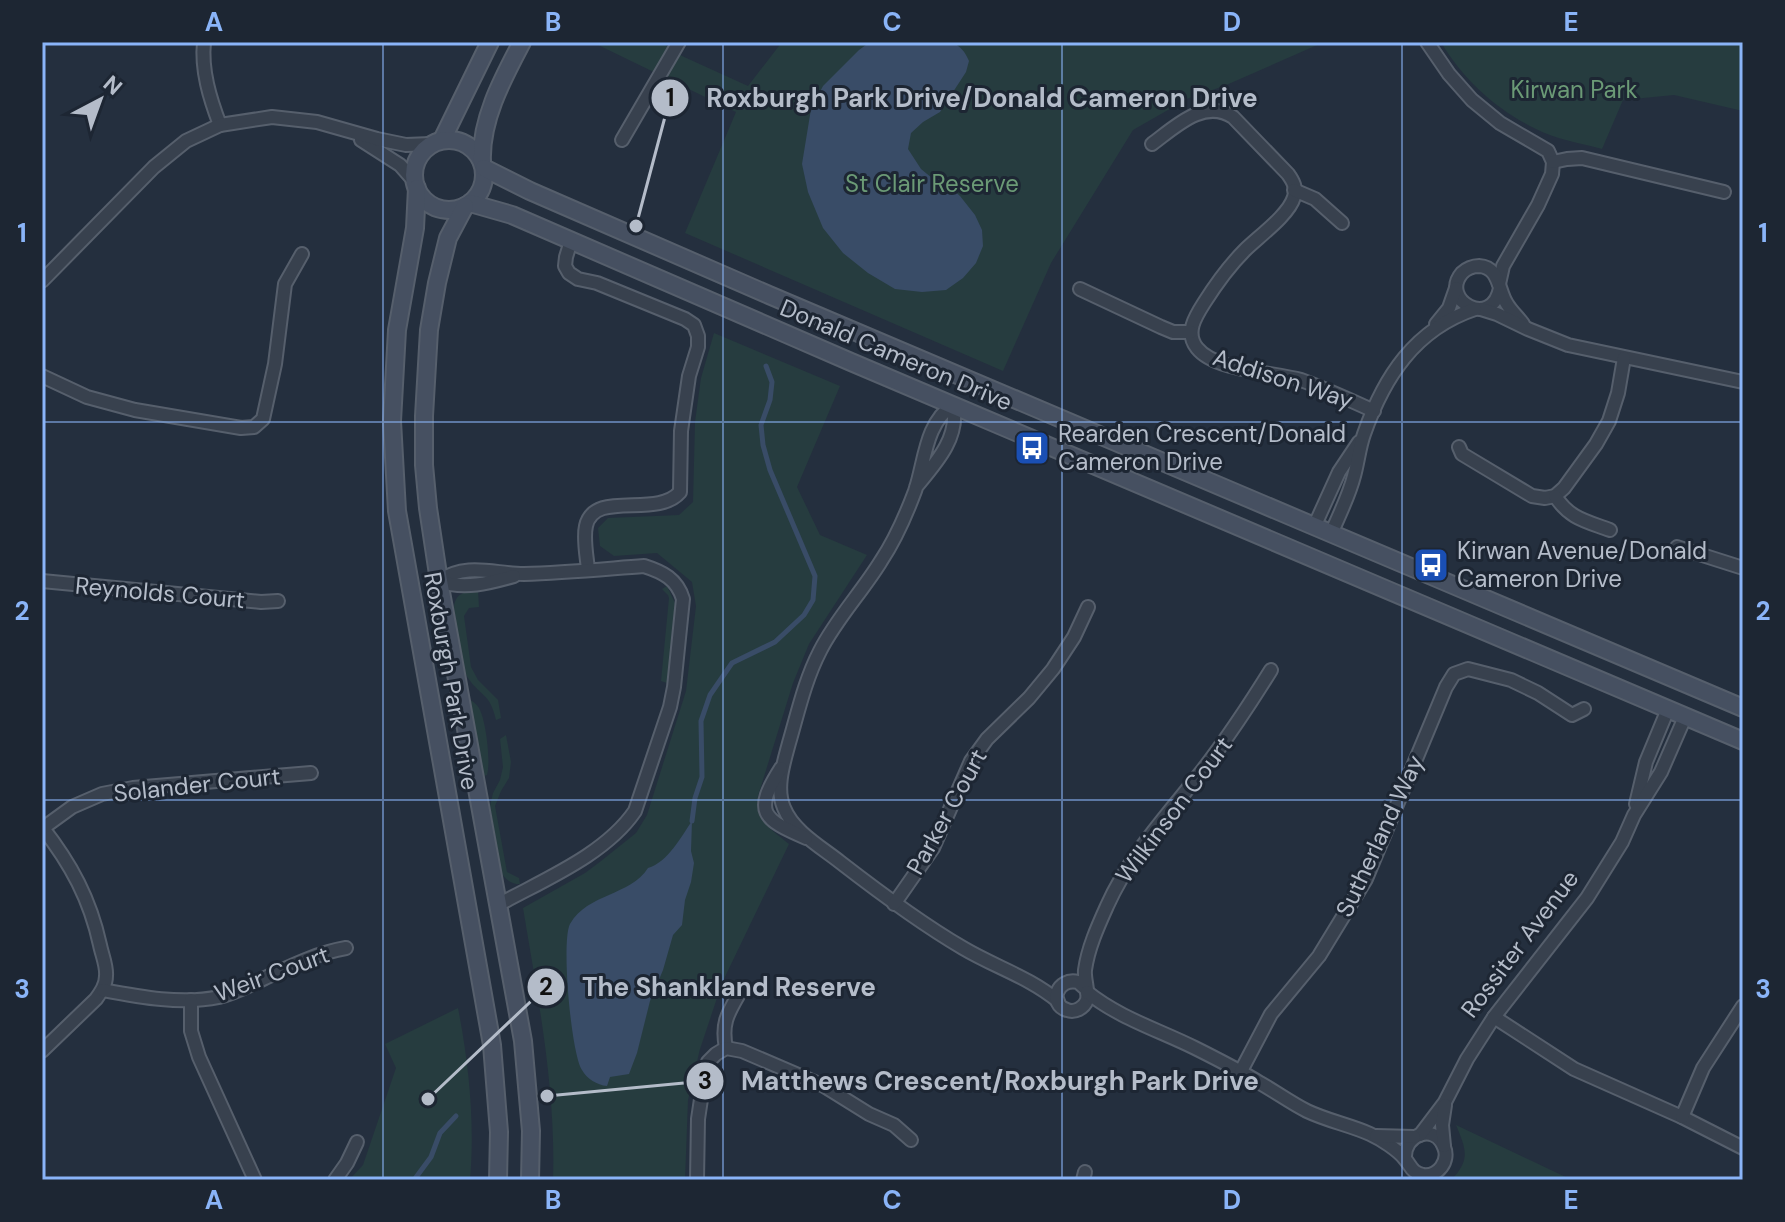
<svg xmlns="http://www.w3.org/2000/svg" width="1785" height="1222" font-family="'DM Sans',sans-serif">
<style>
.green{fill:#263c3f}
.water{fill:#394c67}
.lines{fill:none;stroke-linecap:round;stroke-linejoin:round}
.stream{stroke:#394c67;stroke-width:5}
.street-casing{stroke:#565f6c;stroke-width:16}
.secondary-casing{stroke:#565f6c;stroke-width:20}
.street{stroke:#38414e;stroke-width:12}
.secondary{stroke:#465061;stroke-width:16}
.grid{fill:none;stroke:#8ab4f8;stroke-width:2;stroke-opacity:0.55}
.labels{text-anchor:middle;stroke-width:6;stroke-linejoin:round;paint-order:stroke}
.park-label{font-size:24px;fill:#6b9a76;stroke:#1d2633}
.street-label{font-size:24px;fill:#b4bcc9;stroke:#1d2633}
.poi-label{font-size:24px;fill:#b4bcc9;stroke:#1d2633;text-anchor:start}
.leader{fill:none;stroke:#b4bcc9;stroke-width:3}
.callout-dot{fill:#b4bcc9;stroke:#1d2633;stroke-width:3}
.mark-label{font-size:24px;text-anchor:middle;font-weight:bold;fill:#111}
.callout-label{font-size:26px;text-anchor:middle;font-weight:bold;fill:#b4bcc9;stroke:#1d2633;stroke-width:6;stroke-linejoin:round;paint-order:stroke}
.neatline{fill:none;stroke:#8ab4f8;stroke-width:3}
.grid-label{font-size:26px;text-anchor:middle;font-weight:bold;fill:#8ab4f8}
</style>
<rect width="100%" height="100%" fill="#242f3e"/>
<g class="green">
<polygon points="592,42 661,42 682,56 748,86 782,42 1324,42 1224,86 1189,98 1133,130 1051,263 1003,371 685,233 736,112"/>
<path d="M1441 42H1743V111L1674 95 1623 100 1602 149C1580 143 1555 139 1536 129 1497 110 1463 80 1441 42Z"/>
<path d="M714 333 840 386 797 487 820 535 867 555 809 644 793 683 758 796C757 823 770 828 789 844L722 983 700 1049 688 1100 685 1180H553C556 1089 538 998 523 908L585 873 601 861 636 833 647 815 686 691 696 606 692 582 657 553 614 556 600 546 598 528 608 518 679 515 693 502 695 422 701 378Z"/>
<polygon points="667,586 675,603 667,683 661,681 669,598 668,595 662,589"/>
<path d="M478 590 479 607 469 608 464 616 471 667 478 680 498 700 501 718 496 720C490 693 481 697 468 678 459 664 457 625 454 608 455 593 464 592 478 590Z"/>
<path d="M469 699C473 702 476 703 479 708 486 720 491 762 487 775L484 776Z"/>
<path d="M506 735 511 762 509 778 501 791 495 806 507 872 519 878 520 884C512 884 507 881 502 874L490 806 493 793 500 780 503 767 500 739Z"/>
<path d="M458 1008C469 1064 475 1123 470 1180H349L363 1165 396 1068 385 1044Z"/>
<path d="M1456 1125 1572 1180H1451C1471 1160 1466 1149 1456 1125Z"/>
</g>
<g class="water">
<path d="M870 42H951C961 46 965 52 969 61L966 72 940 112 923 122 911 133 908 149 921 169 938 183 947 184 960 196 975 215 982 230 983 246 976 263 963 278 946 290 922 292 895 289 868 273 843 253 823 228 808 192 802 164 811 109 823 86 859 50Z"/>
<path d="M692 821 691 851 694 863 691 882 685 900 682 925 673 935 663 970 650 1001 637 1053 629 1074 610 1077 607 1086C597 1085 587 1079 582 1070 571 1053 561 941 570 924 588 893 630 896 648 868 668 862 681 837 692 821Z"/>
</g>
<g class="lines">
<g class="stream">
<polyline points="692,821 695,798 702,777 701,721 710,695 732,663 775,642 804,615 813,600 815,576 770,470 763,445 761,425 770,400 772,382 766,366"/>
<polyline points="414,1180 431,1157 440,1133 456,1116"/>
</g>
<defs>
<g id="street">
<path d="M204 42C201 70 210 99 220 125"/>
<polyline points="1427,42 1449,74 1472,100 1500,123 1548,151 1553,162 1552,174 1538,205 1503,266 1499,284"/>
<polyline points="361,140 400,165 415,182"/>
<polyline points="622,140 679,42"/>
<path d="M1152 144C1175 127 1204 98 1233 117L1288 174C1293 181 1297 188 1294 197 1289 215 1258 237 1245 250 1229 266 1216 284 1204 303 1195 317 1185 333 1197 348 1215 371 1273 372 1301 380 1326 389 1350 400 1374 411"/>
<polyline points="1553,162 1567,159 1582,158 1724,192"/>
<polyline points="1294,190 1315,199 1342,223"/>
<path d="M571 241 566 257 565 266 569 273 578 279 597 283 685 319 694 325 698 336V347L689 376 681 431 680 492C657 519 594 489 586 526 583 539 587 557 588 570"/>
<polyline points="42,281 154,167 186,141 220,125 272,117 317,122 377,139 406,145 431,144"/>
<path d="M1500 288C1492 330 1439 300 1462 273 1466 269 1473 266 1479 266 1500 267 1498 291 1507 304 1511 311 1518 317 1523 324"/>
<polyline points="1080,289 1161,327 1173,332 1191,332"/>
<polyline points="1481,309 1497,314 1528,329 1568,345 1743,382"/>
<polyline points="1436,324 1449,308 1456,288"/>
<polyline points="42,376 87,397 135,410 241,428 254,427 263,419 275,364 285,284 302,254"/>
<polyline points="1459,447 1462,454 1532,496 1545,498 1555,496 1564,488 1596,444 1609,421 1618,393 1624,358"/>
<path d="M916 487C936 463 960 437 953 405 925 423 925 462 915 491 906 515 895 540 881 561 862 592 836 619 820 651 805 680 798 712 789 743 784 762 775 788 784 808 793 831 821 847 840 862 880 893 920 923 963 948 995 967 1029 977 1058 1001"/>
<path d="M1555 496C1570 519 1586 521 1610 530"/>
<polyline points="1314,527 1339,472 1359,442"/>
<path d="M1331 534C1339 515 1349 496 1354 476 1358 462 1359 448 1364 434 1384 377 1415 329 1475 309"/>
<polyline points="1677,547 1743,568"/>
<polyline points="42,581 261,602 278,601"/>
<path d="M439 581C467 562 494 574 524 574 564 573 604 569 644 566 663 572 677 579 683 599L674 687 670 707 635 811C605 855 543 880 498 905"/>
<path d="M439 581C464 590 489 583 514 576"/>
<path d="M781 768C753 812 762 819 806 838"/>
<polyline points="1636,804 1646,762 1668,709"/>
<path d="M42 827C71 864 90 899 100 945 102 955 107 966 106 976 106 985 101 992 96 999L42 1051"/>
<polyline points="43,828 72,807 102,794 133,788 311,773"/>
<polyline points="894,904 933,848 971,761 987,739 1029,698 1053,669 1074,637 1088,607"/>
<path d="M1086 989 1078 982C1057 977 1048 1004 1067 1010 1075 1013 1084 1008 1087 1000 1089 991 1084 979 1085 970 1088 948 1098 926 1107 906 1130 855 1164 819 1198 776 1225 742 1248 707 1271 670"/>
<path d="M103 990C140 997 182 1005 219 997 235 993 251 985 265 978 291 966 317 953 346 948"/>
<path d="M1087 992C1119 1018 1159 1030 1195 1048 1217 1059 1239 1070 1260 1083 1276 1092 1291 1103 1307 1111 1328 1121 1350 1125 1370 1134 1381 1139 1398 1150 1405 1159 1411 1166 1412 1173 1423 1175 1438 1177 1450 1161 1444 1147 1435 1123 1403 1134 1405 1159"/>
<polyline points="191,1000 191,1031 199,1057 255,1180"/>
<polyline points="1494,1017 1574,1069 1682,1117 1743,1148"/>
<path d="M726 1048C721 1023 728 1013 740 992"/>
<polyline points="1241,1071 1271,1014 1319,956 1366,879 1446,687 1454,674 1468,669 1511,680 1538,693 1572,715 1584,709"/>
<polyline points="1682,1117 1703,1068 1743,1006"/>
<polyline points="1420,1135 1445,1102 1467,1059 1494,1017 1587,898 1622,842 1634,815 1661,772 1685,717"/>
<polyline points="1376,1136 1414,1137"/>
<polyline points="1444,1146 1442,1125 1445,1105"/>
<polyline points="335,1180 347,1163 357,1142"/>
<polyline points="697,1180 698,1119 703,1086 708,1062 716,1054 726,1048 742,1051 824,1086 869,1114 894,1125 911,1140"/>
<polyline points="1083,1180 1085,1172"/>
</g>
<g id="secondary">
<polyline points="442,140 490,42"/>
<circle cx="449" cy="175" r="35"/>
<path d="M482 162C480 120 503 78 522 42"/>
<polyline points="484,168 530,191 769,295 1743,708"/>
<polyline points="417,188 415,228 397,330 392,421 397,511 492,1045 499,1132 498,1180"/>
<polyline points="470,203 512,215 851,362 1743,741"/>
<polyline points="465,206 448,238 437,283 429,330 424,416 424,465 428,508 439,581 523,1041 531,1131 530,1180"/>
</g>
</defs>
<use href="#street" class="street-casing"/>
<use href="#secondary" class="secondary-casing"/>
<use href="#street" class="street"/>
<use href="#secondary" class="secondary"/>
</g>
<path class="grid" d="M383 42V1180M723 42V1180M1062 42V1180M1402 42V1180M42 422H1743M42 800H1743"/>
<defs>
<symbol id="bus-square" viewBox="-11 -11 22 22"><rect x="-9" y="-9" width="18" height="18" rx="4" fill="#1a4fb4" stroke="#1d2633"/><path d="M-5-6H5V4H4V6H2V4H-2V6H-4V4H-5ZM-3.5-4V0h7V-4ZM-3.5 1.2v1.5H-2V1.2ZM2 1.2v1.5H3.5V1.2Z" fill="#fff"/></symbol>
</defs>
<g fill-rule="evenodd">
<use href="#bus-square" x="1012" y="428" width="40" height="40"/>
<use href="#bus-square" x="1411" y="545" width="40" height="40"/>
</g>
<g class="labels">
<g class="park-label">
<text x="1574" y="98">Kirwan Park</text>
<text x="932" y="192">St Clair Reserve</text>
</g>
<g class="street-label">
<text transform="translate(896 355) rotate(23)" y="8">Donald Cameron Drive</text>
<text transform="translate(1283 379) rotate(18)" y="8">Addison Way</text>
<text transform="translate(160 593) rotate(5)" y="8">Reynolds Court</text>
<text transform="translate(451 681) rotate(80)" y="8">Roxburgh Park Drive</text>
<text transform="translate(197 785) rotate(-6)" y="8">Solander Court</text>
<text transform="translate(1174 810) rotate(-53)" y="8">Wilkinson Court</text>
<text transform="translate(947 812) rotate(-61)" y="8">Parker Court</text>
<text transform="translate(1380 836) rotate(-65)" y="8">Sutherland Way</text>
<text transform="translate(1520 944) rotate(-53)" y="8">Rossiter Avenue</text>
<text transform="translate(272 974) rotate(-20)" y="8">Weir Court</text>
</g>
<g class="poi-label">
<text x="1058" y="442">Rearden Crescent/Donald<tspan x="1058" dy="28">Cameron Drive</tspan></text>
<text x="1457" y="559">Kirwan Avenue/Donald<tspan x="1457" dy="28">Cameron Drive</tspan></text>
</g>
</g>
<path class="leader" d="M636 226L670 98M428 1099L546 987M547 1096L705 1081"/>
<g class="callout-dot">
<circle cx="636" cy="226" r="8"/>
<circle cx="428" cy="1099" r="8"/>
<circle cx="547" cy="1096" r="8"/>
<circle cx="670" cy="98" r="20"/>
<circle cx="546" cy="987" r="20"/>
<circle cx="705" cy="1081" r="20"/>
</g>
<g class="mark-label">
<text x="670" y="106">1</text>
<text x="546" y="995">2</text>
<text x="705" y="1089">3</text>
</g>
<g class="callout-label">
<text x="982" y="107">Roxburgh Park Drive/Donald Cameron Drive</text>
<text x="729" y="996">The Shankland Reserve</text>
<text x="1000" y="1090">Matthews Crescent/Roxburgh Park Drive</text>
</g>
<rect width="1785" height="1222" fill="none" stroke="#1d2633" stroke-width="88"/>
<g transform="translate(100 100) rotate(41)" stroke="#1d2633" stroke-width="6" paint-order="stroke">
<path d="M0-6L14 30L0 20L-14 30Z" fill="#b4bcc9"/>
<text y="-12" font-size="22" font-weight="bold" text-anchor="middle" fill="#b4bcc9">N</text>
</g>
<rect x="44" y="44" width="1697" height="1134" class="neatline"/>
<g class="grid-label">
<text x="214" y="31">A</text>
<text x="553" y="31">B</text>
<text x="892" y="31">C</text>
<text x="1232" y="31">D</text>
<text x="1571" y="31">E</text>
<text x="22" y="242">1</text>
<text x="1763" y="242">1</text>
<text x="22" y="620">2</text>
<text x="1763" y="620">2</text>
<text x="22" y="998">3</text>
<text x="1763" y="998">3</text>
<text x="214" y="1209">A</text>
<text x="553" y="1209">B</text>
<text x="892" y="1209">C</text>
<text x="1232" y="1209">D</text>
<text x="1571" y="1209">E</text>
</g>
</svg>
